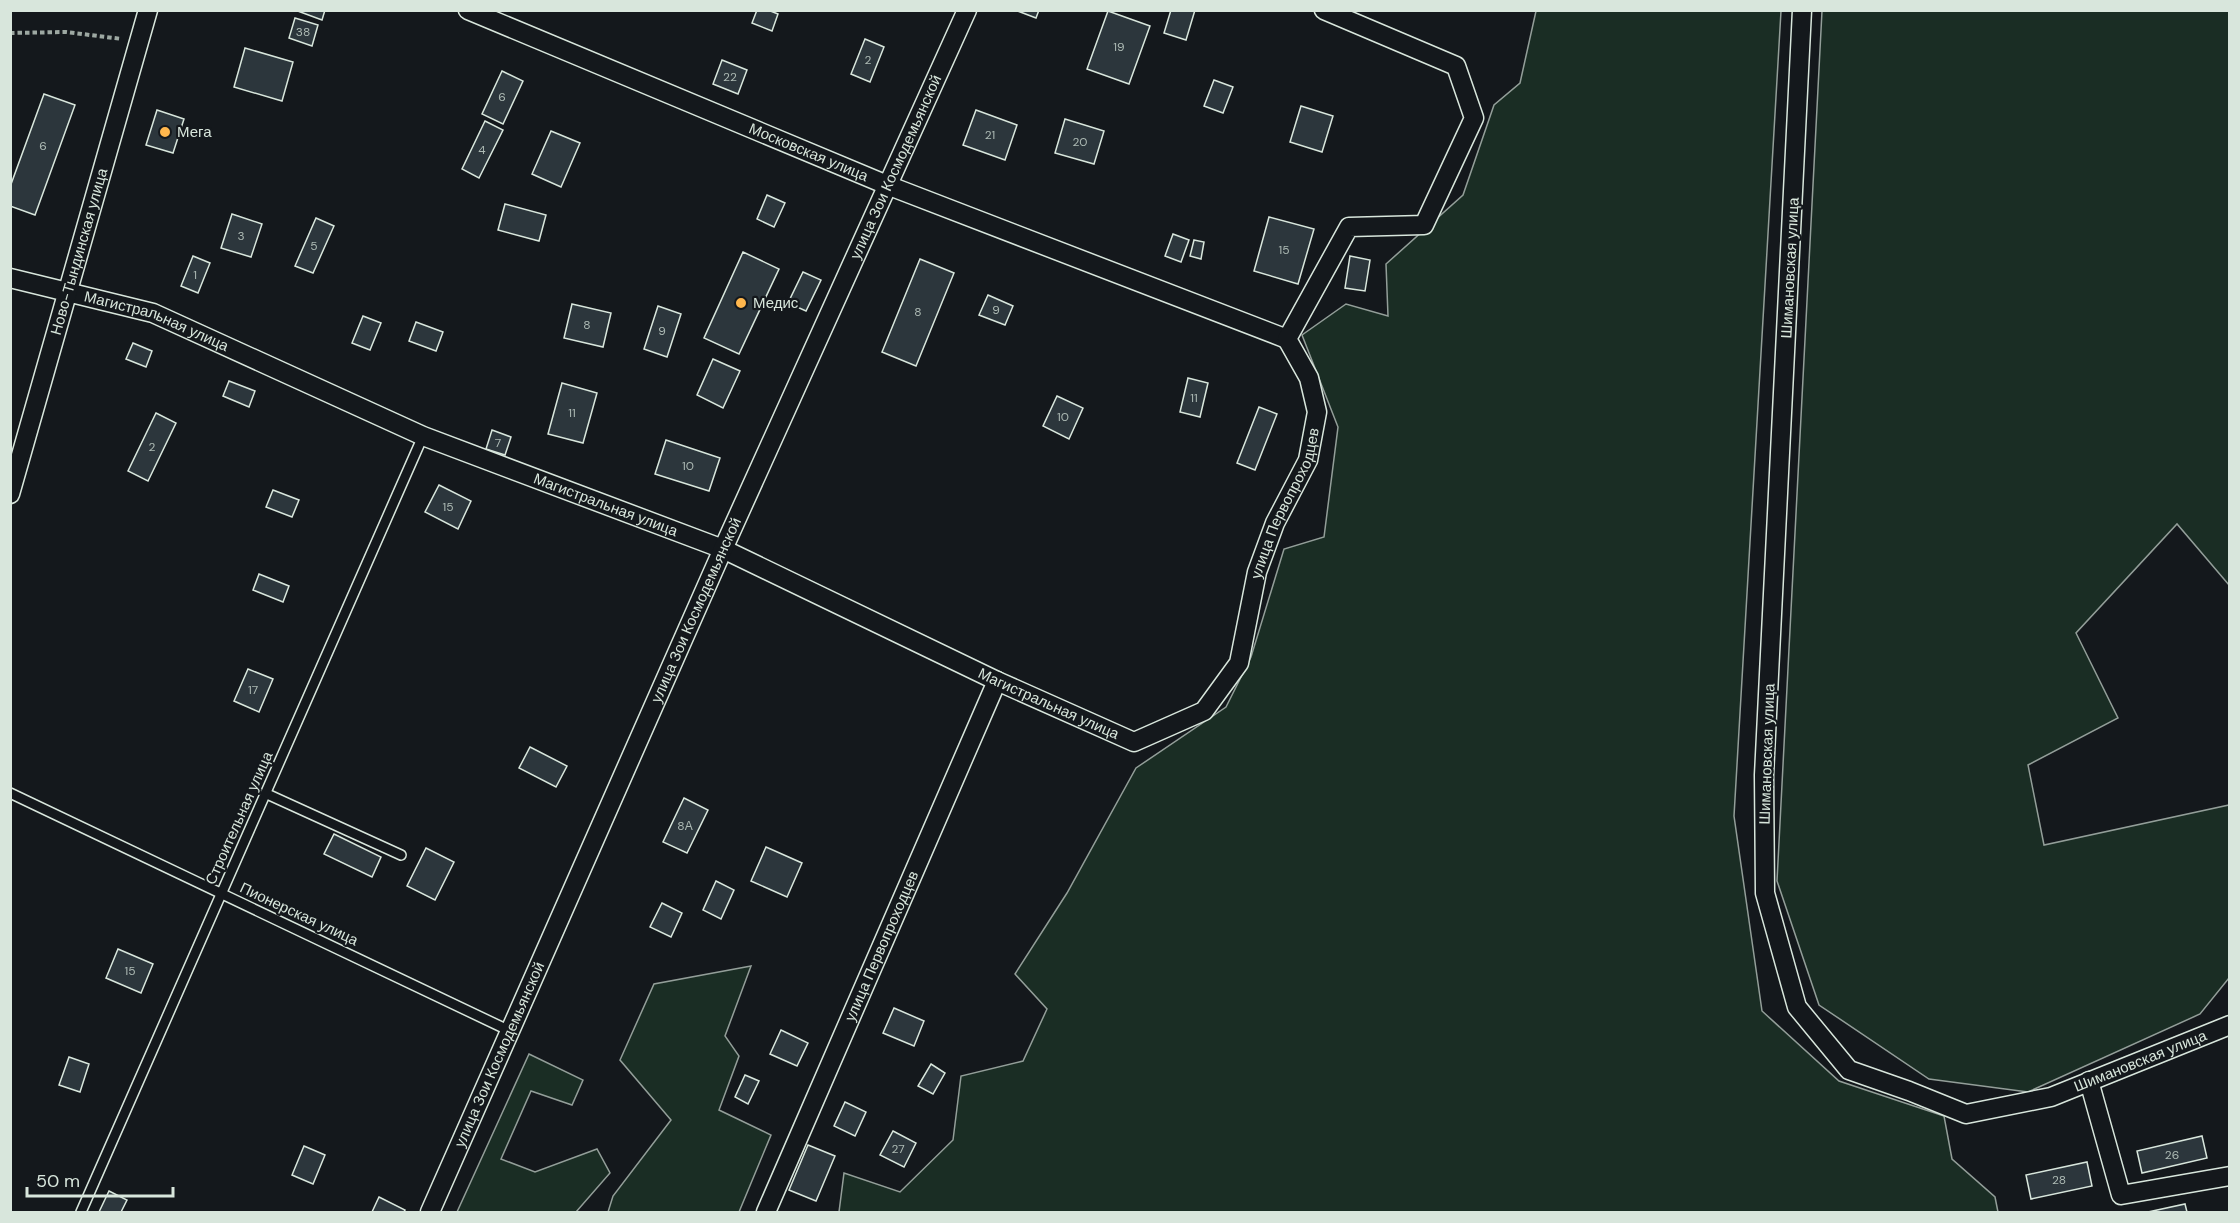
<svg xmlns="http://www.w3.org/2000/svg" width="2240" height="1223" font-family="'DM Sans',sans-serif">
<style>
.green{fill:#1a2d24;stroke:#939e99;stroke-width:1.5}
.building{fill:#2c363c;stroke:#d8e6dc;stroke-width:1.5}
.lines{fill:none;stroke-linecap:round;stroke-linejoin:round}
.service-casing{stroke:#d8e6dc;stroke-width:12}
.minor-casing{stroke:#d8e6dc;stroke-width:21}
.path{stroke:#9da8a2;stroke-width:4;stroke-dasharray:4.5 3;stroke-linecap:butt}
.service{stroke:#14181c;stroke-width:9}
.minor{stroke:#14181c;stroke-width:18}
.poi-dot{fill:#ffb74d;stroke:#14181c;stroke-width:2}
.labels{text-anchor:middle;stroke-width:4.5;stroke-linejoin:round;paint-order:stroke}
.number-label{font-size:12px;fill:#adbab4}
.poi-label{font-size:15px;fill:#d8e6dc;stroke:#14181c;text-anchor:start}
.street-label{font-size:15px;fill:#d8e6dc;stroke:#14181c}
</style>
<rect width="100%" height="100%" fill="#14181c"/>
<g class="green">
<polygon points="1536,11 1781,11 1734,816 1762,1011 1839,1081 1944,1116 1952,1159 1995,1197 1998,1212 839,1212 844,1173 900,1192 953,1140 961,1076 1023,1061 1047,1009 1015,974 1067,893 1136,768 1226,707 1251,657 1284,549 1324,537 1338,427 1302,335 1346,304 1388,316 1386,264 1463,195 1494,105 1520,83"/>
<polygon points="1822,11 2229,11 2229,585 2177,524 2076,633 2118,718 2028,765 2044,845 2229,805 2229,978 2200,1014 2028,1092 1929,1079 1819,1005 1777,881"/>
<polygon points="751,966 725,1036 739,1056 719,1110 771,1135 739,1212 608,1212 613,1196 671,1120 620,1060 654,984"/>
<polygon points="529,1054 583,1080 572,1105 531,1091 501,1159 535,1172 597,1149 610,1173 576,1212 457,1212"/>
</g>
<g class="building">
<polygon points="295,10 325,10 322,20"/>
<polygon points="757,10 768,10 778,14 772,31 752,23"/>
<polygon points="1015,10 1039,10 1036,18"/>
<polygon points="1171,10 1195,10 1186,40 1164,33"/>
<polygon points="1108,11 1150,26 1129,84 1087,69"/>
<polygon points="295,18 318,25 312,46 289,38"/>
<polygon points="865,39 884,47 870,82 851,74"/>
<polygon points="245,48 293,62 282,101 234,87"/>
<polygon points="722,60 747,70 738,94 713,84"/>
<polygon points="502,71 523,81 503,124 482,114"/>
<polygon points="1214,80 1233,87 1223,113 1204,106"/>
<polygon points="44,94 75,105 35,215 10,206 10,187"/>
<polygon points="1301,106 1333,116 1322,152 1290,142"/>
<polygon points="157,110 184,119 173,153 146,145"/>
<polygon points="976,110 1017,125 1005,160 963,145"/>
<polygon points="1065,119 1104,131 1094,164 1055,153"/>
<polygon points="485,121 503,130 479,178 462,169"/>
<polygon points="551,131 580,143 561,187 532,174"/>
<polygon points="767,195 785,203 774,227 757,219"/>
<polygon points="505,204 546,215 539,241 498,230"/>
<polygon points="232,214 262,224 251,257 221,248"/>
<polygon points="1269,217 1314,229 1298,284 1254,271"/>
<polygon points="316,218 334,226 313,273 295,266"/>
<polygon points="1173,234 1189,240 1181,262 1165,256"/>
<polygon points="1194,240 1204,242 1201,259 1190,256"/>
<polygon points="743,252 779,269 739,354 704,338"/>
<polygon points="193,256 210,263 198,293 181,286"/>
<polygon points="1350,256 1370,260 1365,291 1345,288"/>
<polygon points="920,259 954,273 916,366 882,352"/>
<polygon points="803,272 821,280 806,311 788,303"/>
<polygon points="988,295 1013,306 1005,325 979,315"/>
<polygon points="572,304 611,313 603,347 564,338"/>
<polygon points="658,306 681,314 667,357 644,349"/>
<polygon points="363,316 381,323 370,350 352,343"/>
<polygon points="416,322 443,332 436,351 409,341"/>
<polygon points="133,343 152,351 146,367 126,359"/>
<polygon points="713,359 740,371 723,408 697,395"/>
<polygon points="1188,378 1208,383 1200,417 1180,412"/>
<polygon points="229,381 255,391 249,407 223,396"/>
<polygon points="562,383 597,393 583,443 548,434"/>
<polygon points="1057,396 1083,408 1069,439 1043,426"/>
<polygon points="1259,407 1277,414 1255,470 1237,463"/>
<polygon points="156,413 176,423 148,481 128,471"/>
<polygon points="492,430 511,437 505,455 486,449"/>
<polygon points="666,440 720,458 709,491 655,474"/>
<polygon points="439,485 471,501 458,529 425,512"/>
<polygon points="273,490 299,500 292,517 266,507"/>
<polygon points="259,574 289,586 283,602 253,590"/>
<polygon points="248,669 273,679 259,712 234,701"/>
<polygon points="530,747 567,766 556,787 519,768"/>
<polygon points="684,798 708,810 687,853 663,842"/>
<polygon points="334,834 381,857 372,877 324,854"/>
<polygon points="766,847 802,863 787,897 751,881"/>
<polygon points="426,848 454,862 435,900 407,886"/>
<polygon points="716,881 734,890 721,919 703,910"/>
<polygon points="662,903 682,913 671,937 650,927"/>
<polygon points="118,949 153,964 141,993 106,978"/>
<polygon points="894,1008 924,1021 914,1046 883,1033"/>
<polygon points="781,1030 808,1043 797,1066 770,1054"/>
<polygon points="69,1057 89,1064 80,1092 59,1085"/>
<polygon points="931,1064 945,1073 933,1094 918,1086"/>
<polygon points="745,1075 759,1081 748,1104 735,1097"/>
<polygon points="845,1102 866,1112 855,1136 834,1126"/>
<polygon points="893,1131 916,1143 904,1167 880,1155"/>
<polygon points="2202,1136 2207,1158 2142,1173 2137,1151"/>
<polygon points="808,1145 835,1156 816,1201 789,1190"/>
<polygon points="304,1146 325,1155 313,1184 292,1175"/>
<polygon points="2087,1162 2092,1186 2031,1199 2026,1175"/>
<polygon points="109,1191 127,1200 121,1212 99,1212"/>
<polygon points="379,1197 405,1210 404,1212 372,1212"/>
<polygon points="2185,1204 2187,1212 2148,1212"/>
</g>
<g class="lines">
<defs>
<g id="service">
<polyline points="10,793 510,1031"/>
<polyline points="267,794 401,855"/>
<polyline points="81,1212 423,436"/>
</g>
<g id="minor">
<path id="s1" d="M468 10 887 185 1287 339"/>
<path id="s2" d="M1802 10 1764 775 1765 893 1797 1007 1849 1070 1909 1091 1966 1114 2051 1097 2230 1025"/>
<path id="s3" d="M10 278 153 313 423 436 723 549 997 681 1134 742 1204 711 1239 663 1257 572 1275 523 1308 460 1317 412 1309 378 1287 339 1349 227 1424 225 1474 118 1456 66 1324 10"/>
<path id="s4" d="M10 494 148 10"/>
<polyline points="2089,1081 2121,1195 2230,1176"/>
<path id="s5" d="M430 1212 723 549 967 10"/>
<path id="s6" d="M766 1212 997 681"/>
</g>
</defs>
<use href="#service" class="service-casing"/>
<use href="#minor" class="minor-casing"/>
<polyline class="path" points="10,33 66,32 122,39"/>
<use href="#service" class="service"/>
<use href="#minor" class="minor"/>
</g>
<g class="poi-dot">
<circle cx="165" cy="132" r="6"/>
<circle cx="741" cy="303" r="6"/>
</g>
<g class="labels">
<g class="number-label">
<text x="303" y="36">38</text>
<text x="1119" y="51">19</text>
<text x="868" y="64">2</text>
<text x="730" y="81">22</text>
<text x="502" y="101">6</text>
<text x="990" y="139">21</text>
<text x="1080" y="146">20</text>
<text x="43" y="150">6</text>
<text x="482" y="154">4</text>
<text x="241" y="240">3</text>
<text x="314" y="250">5</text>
<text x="1284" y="254">15</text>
<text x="195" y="279">1</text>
<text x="996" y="314">9</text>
<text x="918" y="316">8</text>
<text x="587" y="329">8</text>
<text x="662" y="335">9</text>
<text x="1194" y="402">11</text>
<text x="572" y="417">11</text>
<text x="1063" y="421">10</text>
<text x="498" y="447">7</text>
<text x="152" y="451">2</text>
<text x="688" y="470">10</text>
<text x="448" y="511">15</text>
<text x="253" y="694">17</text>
<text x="685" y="830">8А</text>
<text x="130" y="975">15</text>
<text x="898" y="1153">27</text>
<text x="2172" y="1159">26</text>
<text x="2059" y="1184">28</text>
</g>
<g class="poi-label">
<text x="177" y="137">Мега</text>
<text x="753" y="308">Медис</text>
</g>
<g class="street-label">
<text dy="5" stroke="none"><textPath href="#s1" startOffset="369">Московская улица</textPath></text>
<text dy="5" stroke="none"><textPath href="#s5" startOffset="1144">улица Зои Космодемьянской</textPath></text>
<text dy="5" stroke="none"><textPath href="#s4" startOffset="252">Ново-Тындинская улица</textPath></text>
<text transform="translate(1790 268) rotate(-87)" y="5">Шимановская улица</text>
<text dy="5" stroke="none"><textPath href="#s3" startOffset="153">Магистральная улица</textPath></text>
<text dy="5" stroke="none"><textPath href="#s3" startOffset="1522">улица Первопроходцев</textPath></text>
<text dy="5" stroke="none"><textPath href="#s3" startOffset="639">Магистральная улица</textPath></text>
<text dy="5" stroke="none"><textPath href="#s5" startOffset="658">улица Зои Космодемьянской</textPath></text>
<text dy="5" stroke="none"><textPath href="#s3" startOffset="1125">Магистральная улица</textPath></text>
<text transform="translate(1767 754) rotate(-88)" y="5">Шимановская улица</text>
<text transform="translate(239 818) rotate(-66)" y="5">Строительная улица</text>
<text transform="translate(299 914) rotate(25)" y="5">Пионерская улица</text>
<text dy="5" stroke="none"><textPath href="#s6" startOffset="290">улица Первопроходцев</textPath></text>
<text dy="5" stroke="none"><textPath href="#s5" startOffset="172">улица Зои Космодемьянской</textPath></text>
<text dy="5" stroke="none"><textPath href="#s2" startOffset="1392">Шимановская улица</textPath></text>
</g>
</g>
<rect width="2240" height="1223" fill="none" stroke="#d8e6dc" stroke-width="24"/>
<path d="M27 1187v9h146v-9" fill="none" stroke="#d8e6dc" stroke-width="3"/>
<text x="36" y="1187" font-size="18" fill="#d8e6dc" stroke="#14181c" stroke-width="4.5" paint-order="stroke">50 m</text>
</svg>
